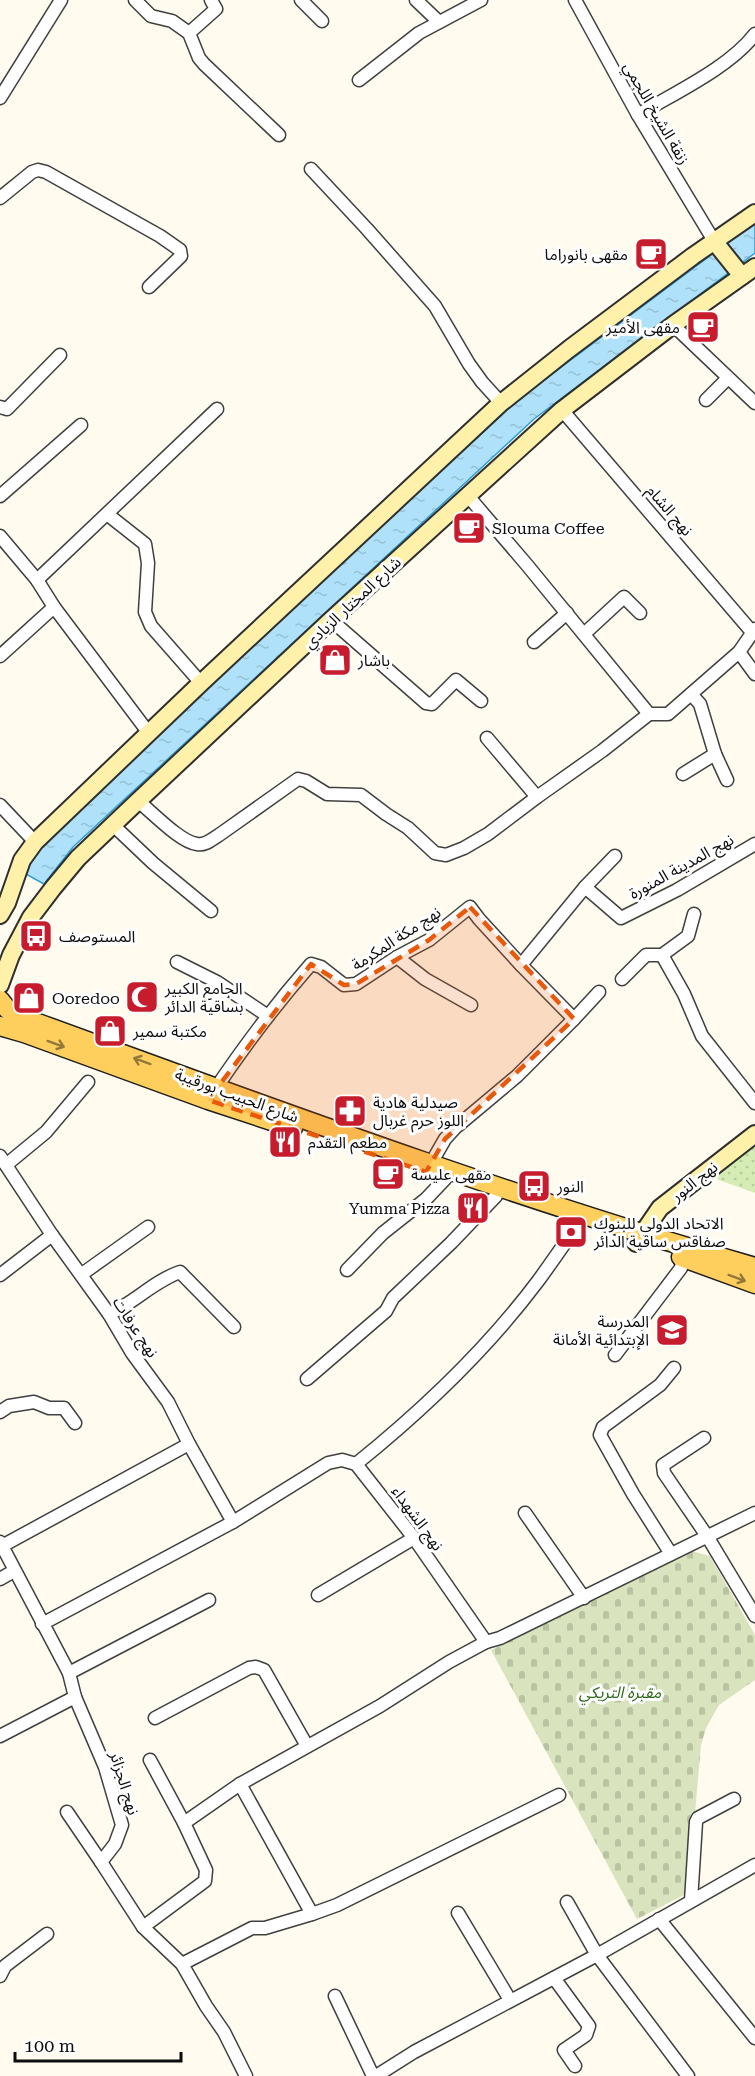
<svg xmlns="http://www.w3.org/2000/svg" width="755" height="2076" font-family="'Roboto Serif','Noto Sans Arabic',serif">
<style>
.grass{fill:url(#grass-dots)}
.cemetery{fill:url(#cemetery-stones)}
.water{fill:url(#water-ripples);stroke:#309ed7;stroke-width:1.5}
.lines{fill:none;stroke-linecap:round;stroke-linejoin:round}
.street-casing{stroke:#404040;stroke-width:15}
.secondary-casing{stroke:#2f2f2f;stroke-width:20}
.primary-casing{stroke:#1e1e1e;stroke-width:21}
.street{stroke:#fff;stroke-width:12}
.secondary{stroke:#fff1a9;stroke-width:16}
.primary{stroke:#ffcf5e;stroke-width:18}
.oneway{stroke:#92783a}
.marked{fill:#e8590c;fill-opacity:0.2;stroke:#e8590c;stroke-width:4.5;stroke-dasharray:12 8;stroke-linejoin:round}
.labels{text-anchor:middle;stroke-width:6;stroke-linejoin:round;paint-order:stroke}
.street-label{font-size:16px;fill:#0d0d0d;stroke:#fff}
.poi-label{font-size:16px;fill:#0d0d0d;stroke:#fff;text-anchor:start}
.park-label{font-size:16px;font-style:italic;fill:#2e6a19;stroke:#fff}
</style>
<defs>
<pattern id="grass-dots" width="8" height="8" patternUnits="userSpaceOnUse" patternTransform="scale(1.5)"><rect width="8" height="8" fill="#d5ecb5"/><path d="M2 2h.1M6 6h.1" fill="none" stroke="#b6c99a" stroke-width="1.8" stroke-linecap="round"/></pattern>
<pattern id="cemetery-stones" width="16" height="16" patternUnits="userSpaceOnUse" patternTransform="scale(1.5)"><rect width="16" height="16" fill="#d9e3bd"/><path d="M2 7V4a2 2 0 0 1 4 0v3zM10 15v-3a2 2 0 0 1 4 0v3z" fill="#b9c2a1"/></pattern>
<pattern id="water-ripples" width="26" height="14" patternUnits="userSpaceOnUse" patternTransform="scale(1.5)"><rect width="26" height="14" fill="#afe2fa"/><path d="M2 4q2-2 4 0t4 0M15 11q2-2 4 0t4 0" fill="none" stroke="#95c1d5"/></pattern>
</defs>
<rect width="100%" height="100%" fill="#fffbee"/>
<polygon class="grass" points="755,1143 755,1193 708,1176"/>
<polygon class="cemetery" points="692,1551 710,1556 755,1635 755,1680 719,1705 706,1728 701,1745 688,1893 637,1919 491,1650"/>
<polygon class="water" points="755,222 755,253 534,419 73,847 44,884 22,872 35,852 205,689 520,398"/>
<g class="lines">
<defs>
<g id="street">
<polyline points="135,0 151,16 172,21 189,33 199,58 204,64 279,135"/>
<polyline points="301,0 322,21"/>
<polyline points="416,0 439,22"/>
<polyline points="575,0 638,115 714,241"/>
<polyline points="189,33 216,9 211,0"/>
<polyline points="359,80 419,33 481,0"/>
<polyline points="0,98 61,0"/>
<path d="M638 115C674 93 729 68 755 34"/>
<polyline points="311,169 367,229 435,306 469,364 482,382 501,403"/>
<polyline points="0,198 32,172 38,170 46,172 160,236 180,250 181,256 149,287"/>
<polyline points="673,325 755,403"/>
<polyline points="706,400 728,378"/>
<polyline points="0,407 7,409 60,355"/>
<polyline points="562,410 752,632"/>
<polyline points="0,496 81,425"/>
<polyline points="468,496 527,565 649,714 668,714 739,652 755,629"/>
<polyline points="107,514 145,544 148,563 145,612 151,626 201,683"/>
<polyline points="0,536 37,580 54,607 148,732"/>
<polyline points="37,580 217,409"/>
<polyline points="331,620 426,703 432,704 456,680 481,701"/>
<polyline points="584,634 624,597 640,613"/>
<polyline points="534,642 567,613"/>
<polyline points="739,652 755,674"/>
<polyline points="0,656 54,607"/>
<polyline points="691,694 700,704 715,754 727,780"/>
<polyline points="487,738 537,797"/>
<polyline points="683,774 715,754"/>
<path d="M138 801C152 812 180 842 197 844 205 846 212 839 219 835L298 779 306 781 327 794 361 795 386 814 408 828 435 853 446 855 464 848 488 834 537 797 602 751 649 714"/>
<polyline points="0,805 35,842"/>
<polyline points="113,825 153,863 211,911"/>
<polyline points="585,887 615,856"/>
<polyline points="694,914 688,936 662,955 684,994 702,1036 755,1103"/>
<polyline points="397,957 425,979 471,1005"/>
<polyline points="177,962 217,982 268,1016"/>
<polyline points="622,979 646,955 662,955"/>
<polyline points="574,1019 599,992"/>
<path d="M212 1094C242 1049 275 1005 311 964L321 967 344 985 356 984 397 957 429 940 470 907 479 919 521 965"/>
<polyline points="0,1156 52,1235 109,1314 132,1353 168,1402 189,1444 233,1522"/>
<polyline points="6,1165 46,1132 88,1082"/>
<polyline points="426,1172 445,1139 455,1128 517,1076 574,1019 521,965 585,887 621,918 677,890 755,844"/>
<polyline points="347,1270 383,1233 426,1199 445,1179"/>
<polyline points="82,1274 148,1227"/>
<polyline points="0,1275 52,1235"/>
<path d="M109 1314C134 1303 154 1281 180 1272L234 1327"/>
<polyline points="615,1355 681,1268 683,1258"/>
<polyline points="307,1379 386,1311 393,1298 451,1243 496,1196"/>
<polyline points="0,1412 9,1406 34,1402 49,1408 64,1408 75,1423"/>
<polyline points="704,1438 663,1465 664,1473 707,1536 755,1616"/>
<path d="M356 1464C423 1410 487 1349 538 1281 552 1262 565 1243 578 1224"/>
<polyline points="525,1513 584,1598"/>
<polyline points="0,1542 69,1673 75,1697 105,1767 122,1825 115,1844 101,1862 143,1927 182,1964 206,2006 224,2032 246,2076"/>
<polyline points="2,1546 189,1444"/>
<polyline points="671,1554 633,1494 600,1435 603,1427 660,1385 674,1368"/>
<polyline points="0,1579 14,1571"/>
<polyline points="318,1595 414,1538"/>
<polyline points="42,1624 233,1522 328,1463 342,1460 356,1464 414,1538 486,1642 500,1638 755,1513"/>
<polyline points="486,1642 449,1662 380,1706 240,1784 312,1914 337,1905 559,1795"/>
<polyline points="69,1673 209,1600"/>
<polyline points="155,1718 249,1668 256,1667 264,1670 307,1746"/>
<polyline points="0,1736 75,1697"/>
<polyline points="150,1760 184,1823"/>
<polyline points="67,1812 101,1862"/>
<polyline points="691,1901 696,1822 698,1818 734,1799"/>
<polyline points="567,1902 597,1955 688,2076"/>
<polyline points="458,1913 510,2000"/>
<polyline points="659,1919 755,2038"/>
<polyline points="143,1927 205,1881 206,1870 184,1823 240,1784"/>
<polyline points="182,1964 252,1928 265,1928 312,1914"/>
<polyline points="0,1976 5,1966 47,1934"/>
<polyline points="554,1978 589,2026 586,2035 564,2050 575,2066"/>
<polyline points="335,1996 373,2076"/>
<polyline points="376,2076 414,2052 597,1955 755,1865"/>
</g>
<g id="secondary">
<polyline points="714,241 742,276"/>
<polyline points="0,915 7,903 22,860 35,842 201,683 501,403 569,349 693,256 755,213"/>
<polyline points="0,985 11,955 31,917 53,888 78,858 138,801 331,620 562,410 673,325 755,267"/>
<polyline points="636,1243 660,1208 755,1134"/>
</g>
<g id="primary">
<path d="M0 1000 8 1010 24 1018C266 1106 507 1196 755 1267"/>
<polyline points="0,1026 24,1033 208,1100 293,1128"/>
<polyline points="681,1257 755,1284"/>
</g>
</defs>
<use href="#street" class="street-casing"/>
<use href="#secondary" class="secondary-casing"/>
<use href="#primary" class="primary-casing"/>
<use href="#street" class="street"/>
<use href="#secondary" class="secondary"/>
<use href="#primary" class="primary"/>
</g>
<defs><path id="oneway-shaft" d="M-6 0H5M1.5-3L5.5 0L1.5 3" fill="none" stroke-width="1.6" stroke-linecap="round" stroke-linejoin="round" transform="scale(1.5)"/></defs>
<g class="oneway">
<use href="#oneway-shaft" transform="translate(56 1044) rotate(20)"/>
<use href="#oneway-shaft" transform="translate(142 1061) rotate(-160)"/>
<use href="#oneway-shaft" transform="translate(737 1278) rotate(20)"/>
</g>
<path class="marked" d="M470 907 574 1019 445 1139 426 1172 208 1100 311 964 344 985 356 984 429 940Z"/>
<defs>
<symbol id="cafe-square" viewBox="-11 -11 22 22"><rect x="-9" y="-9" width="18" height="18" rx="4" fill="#c71c2d" stroke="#fff"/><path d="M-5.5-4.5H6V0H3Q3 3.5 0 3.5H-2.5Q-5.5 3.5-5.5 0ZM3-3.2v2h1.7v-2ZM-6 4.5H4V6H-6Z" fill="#fff"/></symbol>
<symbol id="shop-square" viewBox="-11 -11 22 22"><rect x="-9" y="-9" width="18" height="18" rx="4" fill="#c71c2d" stroke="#fff"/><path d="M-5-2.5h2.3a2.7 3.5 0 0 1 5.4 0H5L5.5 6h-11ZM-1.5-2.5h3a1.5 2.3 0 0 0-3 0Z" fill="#fff"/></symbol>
<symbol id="bus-square" viewBox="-11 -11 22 22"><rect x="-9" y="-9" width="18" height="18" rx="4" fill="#c71c2d" stroke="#fff"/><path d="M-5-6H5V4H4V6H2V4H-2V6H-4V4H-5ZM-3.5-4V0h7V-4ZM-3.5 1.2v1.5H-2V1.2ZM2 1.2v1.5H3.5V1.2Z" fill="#fff"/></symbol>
<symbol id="mosque-square" viewBox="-11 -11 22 22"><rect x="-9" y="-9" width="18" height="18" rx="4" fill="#c71c2d" stroke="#fff"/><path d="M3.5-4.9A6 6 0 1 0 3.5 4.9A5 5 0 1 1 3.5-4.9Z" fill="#fff"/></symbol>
<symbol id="pharmacy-square" viewBox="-11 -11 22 22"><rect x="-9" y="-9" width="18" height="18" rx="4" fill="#c71c2d" stroke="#fff"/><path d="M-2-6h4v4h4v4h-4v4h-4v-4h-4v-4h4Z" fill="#fff"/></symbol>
<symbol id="restaurant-square" viewBox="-11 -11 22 22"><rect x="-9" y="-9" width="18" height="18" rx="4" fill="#c71c2d" stroke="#fff"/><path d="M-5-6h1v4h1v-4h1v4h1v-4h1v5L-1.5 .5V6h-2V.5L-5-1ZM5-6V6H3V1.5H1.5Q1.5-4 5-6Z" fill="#fff"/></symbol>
<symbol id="bank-square" viewBox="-11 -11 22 22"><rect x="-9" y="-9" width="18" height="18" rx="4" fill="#c71c2d" stroke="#fff"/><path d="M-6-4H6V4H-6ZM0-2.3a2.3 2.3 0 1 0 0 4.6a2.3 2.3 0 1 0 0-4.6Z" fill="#fff"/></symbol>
<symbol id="school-square" viewBox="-11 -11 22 22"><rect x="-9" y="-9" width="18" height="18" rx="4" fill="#c71c2d" stroke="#fff"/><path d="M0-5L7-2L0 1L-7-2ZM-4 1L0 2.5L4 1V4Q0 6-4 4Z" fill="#fff"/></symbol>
</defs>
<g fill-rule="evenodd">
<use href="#cafe-square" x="632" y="235" width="38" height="38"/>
<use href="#cafe-square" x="684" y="308" width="38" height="38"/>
<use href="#cafe-square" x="450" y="509" width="38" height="38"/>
<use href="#shop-square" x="316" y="641" width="38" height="38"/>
<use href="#bus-square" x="17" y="917" width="38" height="38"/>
<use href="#mosque-square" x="123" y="978" width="38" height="38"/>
<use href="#shop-square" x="10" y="979" width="38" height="38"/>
<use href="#shop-square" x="91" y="1012" width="38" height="38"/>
<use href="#pharmacy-square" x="331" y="1092" width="38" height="38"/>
<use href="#restaurant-square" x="266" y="1123" width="38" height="38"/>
<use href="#cafe-square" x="369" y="1155" width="38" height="38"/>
<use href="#bus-square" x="515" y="1167" width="38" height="38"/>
<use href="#restaurant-square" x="454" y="1189" width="38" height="38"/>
<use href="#bank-square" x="552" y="1213" width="38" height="38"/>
<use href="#school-square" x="653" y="1311" width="38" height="38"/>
</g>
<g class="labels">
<g class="street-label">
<text transform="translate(657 113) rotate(60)" y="6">زنقة الشيخ اللجمي</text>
<text transform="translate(670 510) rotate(49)" y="6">نهج الشام</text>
<text transform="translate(352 602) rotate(-43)" y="6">شارع المختار الزيادي</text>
<text transform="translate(681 866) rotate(-29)" y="6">نهج المدينة المنورة</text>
<text transform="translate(396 938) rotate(-33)" y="6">نهج مكة المكرمة</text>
<text transform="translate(237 1095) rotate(20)" y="6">شارع الحبيب بورقيبة</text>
<text transform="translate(694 1181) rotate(-38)" y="6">نهج النور</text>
<text transform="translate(136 1327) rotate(57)" y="6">نهج عرفات</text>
<text transform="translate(418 1518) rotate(54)" y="6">نهج الشهداء</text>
<text transform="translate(125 1783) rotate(73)" y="6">نهج الجزائر</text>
</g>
<g class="poi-label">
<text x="628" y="260" text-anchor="end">مقهى بانوراما</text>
<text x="680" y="333" text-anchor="end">مقهى الأمير</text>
<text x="492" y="534">Slouma Coffee</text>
<text x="358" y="666">باشار</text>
<text x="59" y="942">المستوصف</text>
<text x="165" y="994">الجامع الكبير<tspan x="165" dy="18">بساقية الدائر</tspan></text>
<text x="52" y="1004">Ooredoo</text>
<text x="133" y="1037">مكتبة سمير</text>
<text x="373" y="1108">صيدلية هادية<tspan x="373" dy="18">اللوز حرم غربال</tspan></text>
<text x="308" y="1148">مطعم التقدم</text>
<text x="411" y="1180">مقهى عليسة</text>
<text x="557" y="1192">النور</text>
<text x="450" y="1214" text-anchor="end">Yumma Pizza</text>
<text x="594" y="1229">الاتحاد الدولي للبنوك<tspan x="594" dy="18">صفاقس ساقية الدائر</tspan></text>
<text x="649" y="1327" text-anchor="end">المدرسة<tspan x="649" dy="18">الإبتدائية الأمانة</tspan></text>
</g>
<g class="park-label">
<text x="620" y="1698">مقبرة التريكي</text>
</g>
</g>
<path d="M15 2052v9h166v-9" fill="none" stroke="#0d0d0d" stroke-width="3"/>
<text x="24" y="2052" font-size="18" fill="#0d0d0d" stroke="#ffffff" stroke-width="4.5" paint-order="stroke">100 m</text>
</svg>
